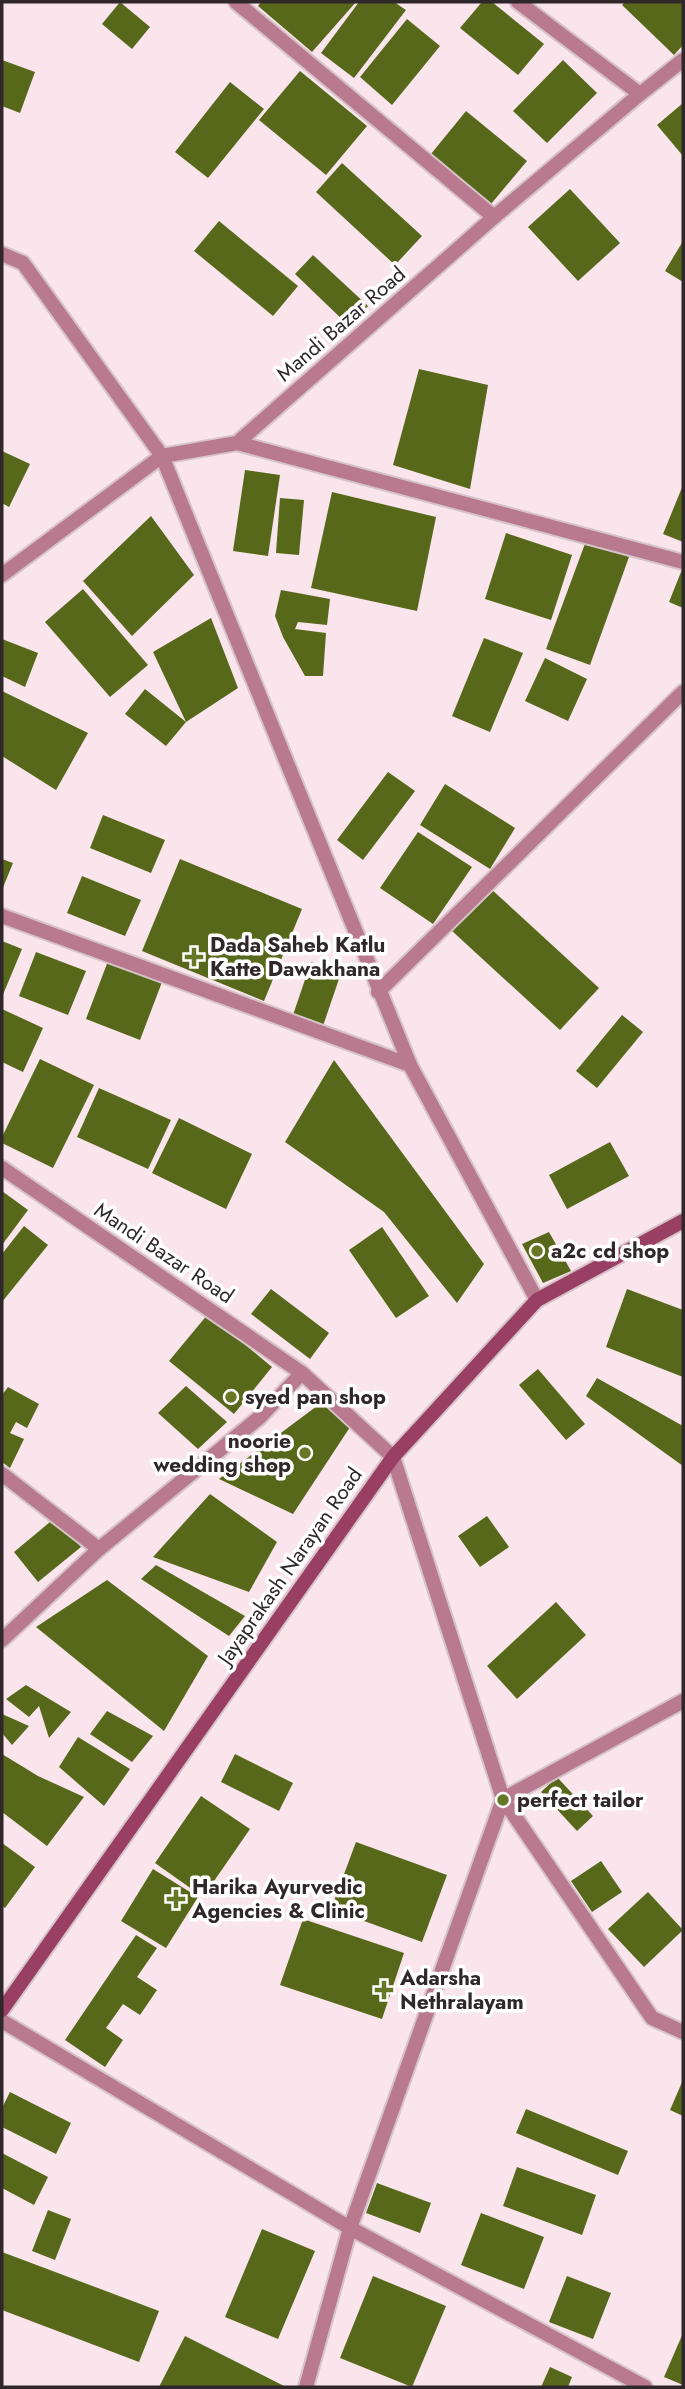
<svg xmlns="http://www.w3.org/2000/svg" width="685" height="2389" font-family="Jost,sans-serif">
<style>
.building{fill:#58681b}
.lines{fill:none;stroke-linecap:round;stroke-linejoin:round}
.street-casing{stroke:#d5c3c8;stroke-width:18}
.secondary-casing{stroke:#d5c3c8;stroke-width:18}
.street{stroke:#b9798f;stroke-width:14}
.secondary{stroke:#993f64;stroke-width:14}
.poi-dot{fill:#667826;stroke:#fff;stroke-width:2.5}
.labels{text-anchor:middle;stroke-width:7;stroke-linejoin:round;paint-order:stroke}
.street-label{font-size:21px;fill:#2f272a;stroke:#fff}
.poi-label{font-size:21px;font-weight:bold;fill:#2f272a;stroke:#fff;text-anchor:start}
</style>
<rect width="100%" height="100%" fill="#f9e5eb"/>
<g class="building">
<polygon points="120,2 150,27 132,49 102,24"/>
<polygon points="261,2 356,2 312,52 258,6"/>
<polygon points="359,2 394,2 406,10 354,78 321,53"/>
<polygon points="482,2 492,2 544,44 518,75 460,28"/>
<polygon points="625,2 683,2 683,45 674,55 622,5"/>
<polygon points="407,19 440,46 392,105 360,77"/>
<polygon points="2,60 35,72 20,113 2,106"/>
<polygon points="563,60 597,93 547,143 513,111"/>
<polygon points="300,71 367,126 326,175 259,120"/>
<polygon points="230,82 264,109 208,178 175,152"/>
<polygon points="683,103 683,156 657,125"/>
<polygon points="466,111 527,161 491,204 431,154"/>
<polygon points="342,163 422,236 395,265 316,192"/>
<polygon points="570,189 620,243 578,281 528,227"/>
<polygon points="219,221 298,286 273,316 194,251"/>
<polygon points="683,241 683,282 665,271"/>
<polygon points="313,255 368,306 349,326 295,274"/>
<polygon points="419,369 488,385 470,489 393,465"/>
<polygon points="2,451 30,464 9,507 2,503"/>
<polygon points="245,470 280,475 268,556 233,551"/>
<polygon points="683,485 683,542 663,534"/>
<polygon points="332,492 436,517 417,611 311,588"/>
<polygon points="280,498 304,500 299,555 276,553"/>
<polygon points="151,516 194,575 132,636 83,581"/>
<polygon points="506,533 572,555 551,620 485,599"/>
<polygon points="586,541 629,557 590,665 546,649"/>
<polygon points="683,567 683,608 669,602"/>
<polygon points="83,589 148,665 110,697 45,622"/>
<polygon points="281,590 330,599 327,625 298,622 295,629 326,633 323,676 305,676 283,637 275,616"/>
<polygon points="211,618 238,688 186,722 166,746 125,714 145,689 186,722 153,652"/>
<polygon points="484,638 523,653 490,732 452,716"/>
<polygon points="2,639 38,653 25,687 2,676"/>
<polygon points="545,658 587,679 568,721 525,701"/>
<polygon points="2,691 88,733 56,790 2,756"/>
<polygon points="388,772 415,791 363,860 337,840"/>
<polygon points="445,784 515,828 490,869 420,825"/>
<polygon points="103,815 165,840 151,873 90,848"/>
<polygon points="418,832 472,867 433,924 380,888"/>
<polygon points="2,859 13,863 2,890"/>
<polygon points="180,859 302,909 264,1001 142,951"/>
<polygon points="82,876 141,900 125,936 67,913"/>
<polygon points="490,888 599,988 560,1030 451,930"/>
<polygon points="2,941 22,949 2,997"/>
<polygon points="36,952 86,971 68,1015 19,996"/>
<polygon points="108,961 162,982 140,1040 86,1019"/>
<polygon points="311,962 341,973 323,1026 293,1015"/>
<polygon points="2,1009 43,1028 23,1072 2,1062"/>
<polygon points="622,1015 643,1032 597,1088 576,1071"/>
<polygon points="40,1059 94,1085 53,1168 2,1143 2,1137"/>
<polygon points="334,1060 484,1264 457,1303 384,1212 285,1142"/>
<polygon points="99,1088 171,1120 148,1169 77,1137"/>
<polygon points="179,1118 252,1154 226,1209 152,1173"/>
<polygon points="610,1142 629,1176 567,1209 549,1175"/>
<polygon points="2,1191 28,1210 2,1245"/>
<polygon points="24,1226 48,1245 2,1302 2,1254"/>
<polygon points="382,1227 429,1296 396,1318 349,1250"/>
<polygon points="549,1232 571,1271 543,1283 522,1244"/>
<polygon points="271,1289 329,1333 310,1359 251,1314"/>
<polygon points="627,1289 683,1310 683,1377 606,1347"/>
<polygon points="208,1314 272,1367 234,1414 169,1361"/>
<polygon points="538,1369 585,1424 566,1440 519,1385"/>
<polygon points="597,1378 683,1426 683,1466 586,1396"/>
<polygon points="186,1386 227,1422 198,1449 158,1413"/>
<polygon points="8,1387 39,1404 27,1428 16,1422 10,1433 24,1439 10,1468 2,1462 2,1395"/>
<polygon points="321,1403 354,1421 293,1514 219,1479"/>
<polygon points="210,1494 277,1542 249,1592 153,1557"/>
<polygon points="487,1516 509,1547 480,1567 458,1536"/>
<polygon points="56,1517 81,1547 38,1582 14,1552"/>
<polygon points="156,1565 245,1616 229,1636 141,1579"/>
<polygon points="107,1580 208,1656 164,1731 36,1627"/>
<polygon points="556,1602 586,1635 517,1699 487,1666"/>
<polygon points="26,1685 71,1712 49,1738 39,1706 29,1717 6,1699"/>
<polygon points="107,1711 153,1736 132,1762 90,1734"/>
<polygon points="2,1714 29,1726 12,1745 2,1733"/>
<polygon points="78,1737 130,1769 104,1806 59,1767"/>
<polygon points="2,1754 38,1776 84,1797 47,1846 2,1812"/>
<polygon points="235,1754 293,1783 279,1811 221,1782"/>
<polygon points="557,1777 593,1816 577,1831 541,1792"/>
<polygon points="201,1796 250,1829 203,1897 155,1863"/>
<polygon points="356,1842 447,1875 422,1942 331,1909"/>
<polygon points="2,1843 35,1867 5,1908 2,1906"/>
<polygon points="601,1861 622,1892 592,1912 571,1881"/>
<polygon points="153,1869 198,1897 166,1948 121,1921"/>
<polygon points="648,1892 683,1930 644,1967 608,1929"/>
<polygon points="303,1919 404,1953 382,2019 280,1985"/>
<polygon points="136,1935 157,1948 137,1977 157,1990 140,2015 123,2004 106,2028 123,2040 105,2067 65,2040"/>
<polygon points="683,2080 683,2116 670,2110"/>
<polygon points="10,2092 71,2123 56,2154 2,2127 2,2108"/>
<polygon points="526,2109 628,2151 618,2175 516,2133"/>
<polygon points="2,2153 48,2177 34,2205 2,2188"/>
<polygon points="517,2167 596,2195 582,2235 503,2206"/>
<polygon points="377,2183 431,2203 420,2233 366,2213"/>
<polygon points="48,2210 71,2219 55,2260 32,2251"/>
<polygon points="481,2213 544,2237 524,2289 461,2265"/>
<polygon points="262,2229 315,2251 278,2339 225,2317"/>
<polygon points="2,2252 159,2311 139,2362 2,2310"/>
<polygon points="373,2276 446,2306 412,2387 340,2358"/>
<polygon points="567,2276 611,2293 593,2339 549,2322"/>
<polygon points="683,2333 683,2385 664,2377"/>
<polygon points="185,2336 286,2387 159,2387"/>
<polygon points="550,2367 572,2377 568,2387 541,2387"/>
</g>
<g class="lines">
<defs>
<g id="street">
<polyline points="236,2 494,217"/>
<polyline points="518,2 640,94"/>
<polyline points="2,254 23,263 162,456 410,1065 537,1300"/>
<polyline points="237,443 683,562"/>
<polyline points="2,575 162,456 237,443 494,217 640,94 683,60"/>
<polyline points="2,916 410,1065"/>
<polyline points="378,992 683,692"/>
<polyline points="2,1168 302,1373"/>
<polyline points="2,1474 99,1549"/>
<polyline points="2,1640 99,1549 260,1417 302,1373 393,1457 503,1799 652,2018 683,2032"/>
<polyline points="2,2021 350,2228 645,2387"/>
<polyline points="306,2387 350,2228 503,1799 683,1701"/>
</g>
<polyline id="secondary" points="2,2010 393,1457 537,1300 683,1221"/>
</defs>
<use href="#street" class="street-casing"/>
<use href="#secondary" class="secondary-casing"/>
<use href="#street" class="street"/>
<use href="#secondary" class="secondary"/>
</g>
<g class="poi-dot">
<path d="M190.5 946.5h7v7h7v7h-7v7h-7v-7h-7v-7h7z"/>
<circle cx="537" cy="1251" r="7"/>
<circle cx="231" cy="1397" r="7"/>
<circle cx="305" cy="1453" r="7"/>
<circle cx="503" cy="1800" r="7"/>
<path d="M172.5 1888.5h7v7h7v7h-7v7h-7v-7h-7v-7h7z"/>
<path d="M380.5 1979.5h7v7h7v7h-7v7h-7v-7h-7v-7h7z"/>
</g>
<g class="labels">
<g class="street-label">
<text transform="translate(341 324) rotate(-41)" y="7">Mandi Bazar Road</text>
<text transform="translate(164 1253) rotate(34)" y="7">Mandi Bazar Road</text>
<text transform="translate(290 1566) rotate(-55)" y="7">Jayaprakash Narayan Road</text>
</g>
<g class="poi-label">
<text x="210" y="952">Dada Saheb Katlu<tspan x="210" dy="24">Katte Dawakhana</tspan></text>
<text x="551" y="1258">a2c cd shop</text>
<text x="245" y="1404">syed pan shop</text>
<text x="291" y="1448" text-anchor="end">noorie<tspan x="291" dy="24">wedding shop</tspan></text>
<text x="517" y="1807">perfect tailor</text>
<text x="192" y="1894">Harika Ayurvedic<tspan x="192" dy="24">Agencies &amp; Clinic</tspan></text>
<text x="400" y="1985">Adarsha<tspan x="400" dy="24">Nethralayam</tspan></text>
</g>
</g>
<rect width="685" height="2389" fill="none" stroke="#2f272a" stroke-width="7"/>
</svg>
